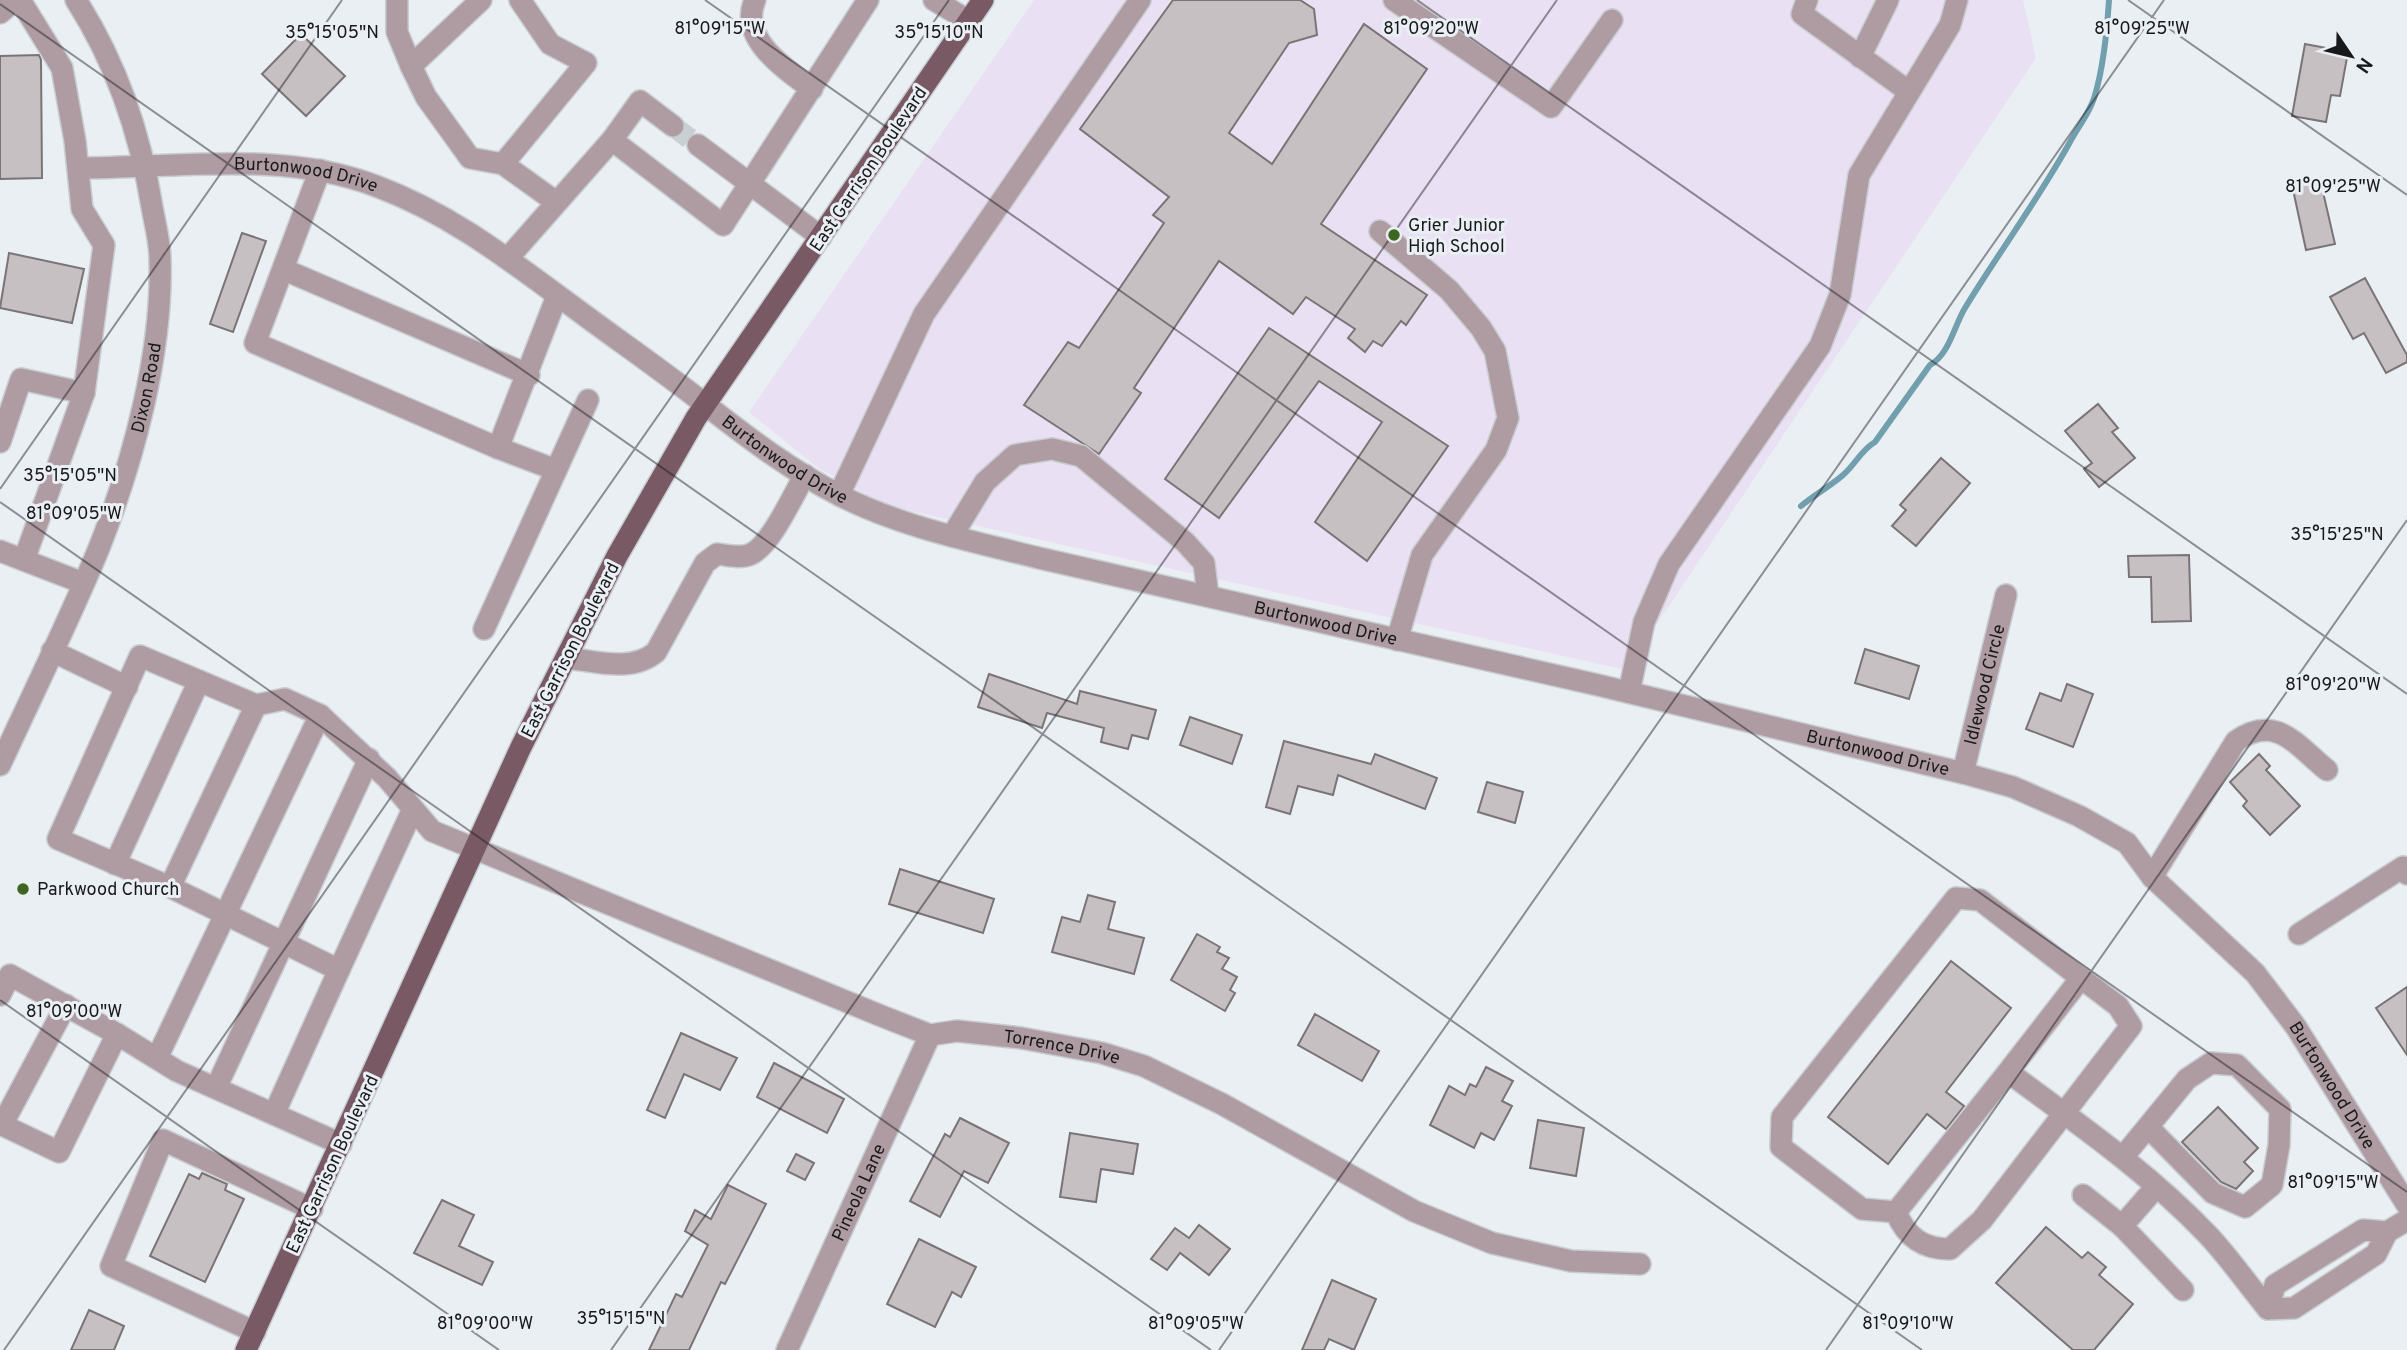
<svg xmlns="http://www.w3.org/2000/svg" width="2407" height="1350" font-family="Overpass,sans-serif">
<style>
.education{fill:#eae0f4}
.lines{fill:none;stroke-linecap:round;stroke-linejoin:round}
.stream{stroke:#729fad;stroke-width:6}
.building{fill:#c7c0c2;stroke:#7a7476;stroke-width:2}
.minor-tunnel{stroke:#cacfd3;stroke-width:21;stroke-dasharray:21 10;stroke-linecap:butt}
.minor-casing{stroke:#c8cdd1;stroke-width:24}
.major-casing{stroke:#c8cdd1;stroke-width:24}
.minor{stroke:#af9ca2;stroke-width:21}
.major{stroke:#785964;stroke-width:21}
.ticks{fill:none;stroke:#18191b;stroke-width:2;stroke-opacity:0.45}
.poi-dot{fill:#3f6621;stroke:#eaeff4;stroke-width:2.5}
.labels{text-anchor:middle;stroke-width:6;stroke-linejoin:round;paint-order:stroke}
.street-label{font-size:18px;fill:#18191b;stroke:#eaeff4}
.poi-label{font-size:18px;fill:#18191b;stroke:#eaeff4;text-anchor:start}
.ticks-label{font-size:18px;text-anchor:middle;fill:#18191b;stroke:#eaeff4;stroke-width:6;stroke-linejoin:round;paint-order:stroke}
</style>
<rect width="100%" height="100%" fill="#eaeff4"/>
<polygon class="education" points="1034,0 2023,0 2036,58 1626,670 888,506 818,468 749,412"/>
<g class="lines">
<path class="stream" d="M1801 506C1814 495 1832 485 1843 475 1855 465 1861 450 1875 442L1930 365C1949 355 1954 326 1965 308 1999 252 2038 200 2070 142 2078 127 2091 111 2095 95 2104 65 2107 31 2109 0"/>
</g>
<g class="building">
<polygon points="1173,0 1300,0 1314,9 1317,35 1289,43 1229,133 1272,164 1364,24 1427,69 1321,224 1427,295 1406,325 1401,321 1382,346 1373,341 1365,352 1348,338 1355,329 1306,297 1293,314 1219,261 1134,388 1141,393 1099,454 1024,405 1068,342 1079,348 1164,223 1153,215 1169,197 1080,129"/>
<polygon points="301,34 345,76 306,116 262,74"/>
<polygon points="2305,44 2348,52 2340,96 2331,95 2326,122 2292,116"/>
<polygon points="39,55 41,60 42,178 0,179 0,56"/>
<polygon points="2320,179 2335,244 2306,250 2292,185"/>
<polygon points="242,233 266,241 233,332 210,324"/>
<polygon points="9,253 84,269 72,323 0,308"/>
<polygon points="2365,278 2407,355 2407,362 2386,373 2364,333 2353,339 2330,297"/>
<polygon points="1269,328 1448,446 1367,561 1315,522 1382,422 1319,381 1219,518 1165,479"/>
<polygon points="2098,404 2118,428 2112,432 2135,458 2099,487 2084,469 2092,463 2065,431"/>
<polygon points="1941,458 1970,483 1916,546 1892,526 1906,510 1900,505"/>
<polygon points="2189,555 2191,621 2152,622 2151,577 2129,577 2128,556"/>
<polygon points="1865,649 1919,666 1909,699 1855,683"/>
<polygon points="989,674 1077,704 1080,691 1156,710 1148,739 1132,735 1128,749 1101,742 1104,728 1047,713 1042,728 978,707"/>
<polygon points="2067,684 2093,694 2073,747 2026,729 2040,693 2061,701"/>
<polygon points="1190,717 1242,735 1232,764 1180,745"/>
<polygon points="1284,741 1371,764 1375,754 1437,778 1425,809 1338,775 1333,795 1298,786 1290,814 1266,807"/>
<polygon points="2259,754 2270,766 2266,770 2300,806 2270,835 2243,806 2247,801 2230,782"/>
<polygon points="1487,782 1523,792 1515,823 1478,812"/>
<polygon points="900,869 994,899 983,933 889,904"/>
<polygon points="1088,895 1115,902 1108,929 1144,938 1134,974 1052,952 1062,917 1080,922"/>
<polygon points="1197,934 1220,947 1217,952 1229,958 1222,969 1237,977 1230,990 1235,993 1225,1011 1171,980"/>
<polygon points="1951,961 2011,1008 1946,1092 1964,1106 1946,1129 1927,1114 1888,1164 1828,1117"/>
<polygon points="2407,987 2407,1055 2376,1008"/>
<polygon points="1315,1014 1379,1051 1362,1081 1298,1045"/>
<polygon points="681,1033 737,1058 720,1090 684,1074 665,1118 647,1110"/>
<polygon points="774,1063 844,1099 827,1133 757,1097"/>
<polygon points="1486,1067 1513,1081 1502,1101 1512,1106 1494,1140 1481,1133 1474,1148 1430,1125 1449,1086 1465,1095 1470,1084 1476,1087"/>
<polygon points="2218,1107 2258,1148 2244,1162 2253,1171 2236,1189 2221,1182 2182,1142"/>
<polygon points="960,1118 1009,1143 988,1183 964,1171 940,1217 910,1201 945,1134 950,1137"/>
<polygon points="1538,1120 1584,1128 1576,1176 1530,1168"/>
<polygon points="1070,1133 1138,1144 1133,1174 1101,1169 1096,1202 1060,1197"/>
<polygon points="796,1154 814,1163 805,1180 787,1171"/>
<polygon points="202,1173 227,1184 225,1190 244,1199 205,1282 150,1256 189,1174 199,1179"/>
<polygon points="728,1185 766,1204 725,1284 721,1282 689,1350 649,1350 676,1294 682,1297 708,1245 685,1231 695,1210 711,1219"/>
<polygon points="442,1200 474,1215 459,1246 493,1262 482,1285 414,1253"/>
<polygon points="1199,1225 1230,1249 1209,1275 1180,1253 1167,1270 1151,1259 1175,1228 1189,1238"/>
<polygon points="2046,1227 2082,1258 2088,1252 2106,1267 2099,1275 2133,1304 2094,1350 2073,1350 1996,1283"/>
<polygon points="919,1239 976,1267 961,1297 952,1292 935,1327 887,1304"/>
<polygon points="1332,1280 1376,1299 1354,1350 1329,1339 1324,1350 1302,1350"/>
<polygon points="89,1310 124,1326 114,1350 71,1350"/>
</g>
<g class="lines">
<polyline class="minor-tunnel" points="673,126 698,145"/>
<defs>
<g id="minor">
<polyline points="20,0 62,68 75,141 82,209 104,245 84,393"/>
<polyline points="397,0 397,32 411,66"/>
<polyline points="481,0 411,66 426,97 470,158 503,164 556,202"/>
<path d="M755 0C738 38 785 69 812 89"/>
<polyline points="934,0 969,21"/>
<polyline points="1394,0 1551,107 1612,20"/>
<polyline points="1807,0 1802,14 1908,91"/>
<polyline points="0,13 15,0"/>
<polyline points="1860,57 1888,0"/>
<polyline points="612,140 640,101 673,126"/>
<polyline points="698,145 821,237"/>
<polyline points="503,164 586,63 550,44 520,0"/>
<path id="s1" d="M78 168C176 168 282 150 376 186 451 214 508 259 572 306 616 339 663 371 706 405 748 438 792 471 839 495 901 527 972 541 1039 558L1598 685 1963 773 2013 787 2079 816 2127 843 2152 877 2255 973 2296 1027 2407 1205"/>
<polyline points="320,170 255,343 498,448 557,296"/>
<polyline points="1380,231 1449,290 1481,328 1495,351 1508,418 1496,450 1422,555 1397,640"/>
<polyline points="508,258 612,140 723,225 868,0"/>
<polyline points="285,270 529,375"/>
<polyline points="0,442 21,379 84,393 24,560"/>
<polyline points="498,448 556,470"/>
<polyline points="839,495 924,314 1140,0"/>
<polyline points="952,536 985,482 1015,455 1052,449 1081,456 1185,542 1204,563 1208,596"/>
<polyline points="0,551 83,583"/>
<polyline points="484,629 588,400"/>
<polyline points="52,651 127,687"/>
<path d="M566 658C596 661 631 673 656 652L705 563 717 554C728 555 741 559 751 554 771 545 793 495 805 475"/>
<polyline points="1629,692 1644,622 1669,564 1820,346 1840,295 1859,175 1950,25 1957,0"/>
<path id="s2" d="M0 765C33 693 69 621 99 548 133 462 163 352 160 259 160 242 155 224 152 207 140 132 117 64 76 0"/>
<path id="s3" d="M1963 773 2006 595"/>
<path id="s4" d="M413 809 339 970 170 887 58 839 140 656 256 705 285 699 320 715 387 778 432 831 879 1015 930 1035 957 1031 1021 1038 1102 1053 1144 1066 1222 1104 1414 1211 1492 1243 1571 1261 1640 1264"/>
<polyline points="115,864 199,681"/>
<path d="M2152 877 2236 741C2276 713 2296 745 2327 770"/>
<polyline points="170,887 256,705"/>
<polyline points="2299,934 2403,867 2407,874"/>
<polyline points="0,995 10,975 117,1034 177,1071 341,1144"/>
<polyline points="157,1058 320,715"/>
<path d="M2008 1072 1896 1212 1862 1209 1781 1147 1782 1117 1956 898 1980 900 2081 978 2008 1072C2077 1123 2148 1172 2207 1234 2229 1257 2248 1285 2268 1309"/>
<polyline points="216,1088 369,759"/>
<polyline points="274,1114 339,970"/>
<polyline points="0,1124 59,1152 117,1034"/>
<polyline points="2,1125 66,1005"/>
<polyline points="2123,1157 2187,1079 2211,1063 2237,1065 2280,1109 2279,1145 2272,1185 2245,1207 2213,1193 2149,1128"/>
<polyline points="2156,1187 2122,1226 2183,1290"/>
<polyline points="2083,1195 2122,1226"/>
<path d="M1896 1212C1906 1237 1923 1249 1950 1249L1982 1220 2131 1026 2118 1006 2081 978"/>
<polyline points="2387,1232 2363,1230 2275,1285 2268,1309 2294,1308 2376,1254 2387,1232 2407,1220"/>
<polyline points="255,1332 111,1266 163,1140 312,1209"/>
<path id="s5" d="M787 1350 930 1035"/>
</g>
<polyline id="major" points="246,1350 521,747 617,556 696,418 983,0"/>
</defs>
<use href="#minor" class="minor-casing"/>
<use href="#major" class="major-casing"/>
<use href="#minor" class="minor"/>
<use href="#major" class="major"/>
</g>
<path class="ticks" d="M705 0 2407 1192M1417 0 2407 694M2128 0 2407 195M0 4 1922 1350M0 489 342 0M0 502 1211 1350M0 1000 499 1350M4 1350 949 0M611 1350 1557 0M1219 1350 2164 0M1826 1350 2407 520"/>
<g class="poi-dot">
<circle cx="1394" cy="235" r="7"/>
<circle cx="23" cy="889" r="7"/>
</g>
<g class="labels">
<g class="street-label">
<text transform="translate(868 169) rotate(-56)" y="6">East Garrison Boulevard</text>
<text dy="6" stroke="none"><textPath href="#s1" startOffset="229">Burtonwood Drive</textPath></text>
<text dy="6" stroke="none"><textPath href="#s2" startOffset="406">Dixon Road</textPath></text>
<text dy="6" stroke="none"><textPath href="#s1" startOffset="794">Burtonwood Drive</textPath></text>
<text dy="6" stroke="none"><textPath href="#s1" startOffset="1363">Burtonwood Drive</textPath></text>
<text transform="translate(570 650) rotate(-63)" y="6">East Garrison Boulevard</text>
<text dy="6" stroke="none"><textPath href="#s3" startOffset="91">Idlewood Circle</textPath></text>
<text dy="6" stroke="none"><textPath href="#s1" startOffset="1930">Burtonwood Drive</textPath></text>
<text dy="6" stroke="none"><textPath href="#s4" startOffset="1715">Torrence Drive</textPath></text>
<text dy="6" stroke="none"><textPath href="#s1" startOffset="2516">Burtonwood Drive</textPath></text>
<text transform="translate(332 1164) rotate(-65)" y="6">East Garrison Boulevard</text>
<text dy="6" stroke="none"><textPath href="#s5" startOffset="173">Pineola Lane</textPath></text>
</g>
<g class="poi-label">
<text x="1408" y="231">Grier Junior<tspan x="1408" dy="21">High School</tspan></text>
<text x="37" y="895">Parkwood Church</text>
</g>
</g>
<g class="ticks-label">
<text x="720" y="34">81°09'15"W</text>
<text x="1431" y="34">81°09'20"W</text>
<text x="2142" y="34">81°09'25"W</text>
<text x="332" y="38">35°15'05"N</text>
<text x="939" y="38">35°15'10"N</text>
<text x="2333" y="192">81°09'25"W</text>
<text x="70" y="481">35°15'05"N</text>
<text x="74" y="519">81°09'05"W</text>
<text x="2337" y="540">35°15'25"N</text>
<text x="2333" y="690">81°09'20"W</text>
<text x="74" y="1017">81°09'00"W</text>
<text x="2333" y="1188">81°09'15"W</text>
<text x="621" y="1324">35°15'15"N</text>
<text x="485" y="1329">81°09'00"W</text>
<text x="1196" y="1329">81°09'05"W</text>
<text x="1908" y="1329">81°09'10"W</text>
</g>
<g transform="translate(2351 56) rotate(125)" stroke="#eaeff4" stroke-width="5" paint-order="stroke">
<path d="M0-5L12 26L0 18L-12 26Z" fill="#18191b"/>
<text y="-10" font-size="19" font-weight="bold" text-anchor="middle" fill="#18191b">N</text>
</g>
</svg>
